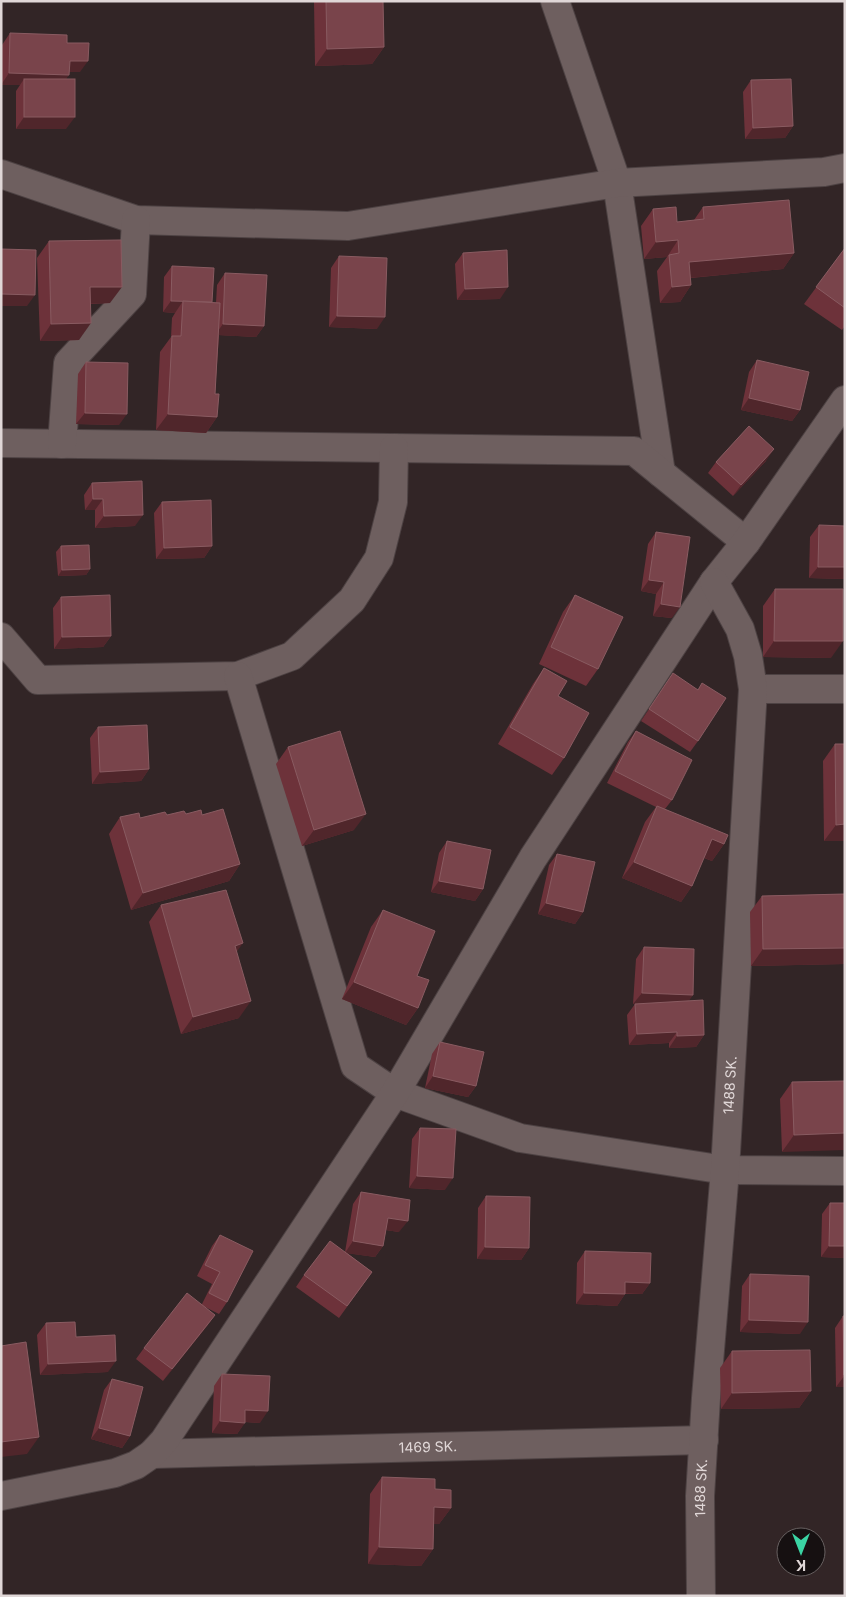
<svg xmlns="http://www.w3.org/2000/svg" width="846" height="1597" font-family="Inter,sans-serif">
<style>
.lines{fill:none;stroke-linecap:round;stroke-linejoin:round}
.street-casing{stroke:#4d4243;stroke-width:30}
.street{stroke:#6e5f5f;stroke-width:28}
.wall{fill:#6d323a}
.shaded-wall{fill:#50262b}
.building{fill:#79444b;stroke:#895b61}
.labels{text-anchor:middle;stroke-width:4;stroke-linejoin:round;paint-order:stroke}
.street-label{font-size:14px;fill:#e0d7d7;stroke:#161011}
</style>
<rect width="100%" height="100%" fill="#322526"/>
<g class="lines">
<defs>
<g id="street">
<polyline points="555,1 617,183 661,473"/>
<polyline points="1,174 136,220 348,226 617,183 824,172 845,168"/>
<polyline points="1,443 634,451 746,542"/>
<polyline points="62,444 68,363 132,294 136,220"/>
<polyline points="1,637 38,680 238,676 292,656 352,600 379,558 393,502 394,448"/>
<polyline points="238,676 355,1066 395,1093 520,1138 725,1170 845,1171"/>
<polyline points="753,689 845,689"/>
<path id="s1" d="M152 1454 704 1440"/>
<polyline points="1,1496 115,1473 136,1465 152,1454 164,1441 395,1093 533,858 714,582 746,542 845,400"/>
<path id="s2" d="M701 1596 700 1496 706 1398 725 1170 753 689 748 656 740 629 714 582"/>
</g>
</defs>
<use href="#street" class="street-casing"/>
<use href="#street" class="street"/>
</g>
<g class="wall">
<polygon points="314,1 383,1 384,47 372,64 315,66"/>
<polygon points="10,33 67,43 80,72 69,72 66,79 66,129 16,129 16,91 20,85 1,85 2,45"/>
<polygon points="751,80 793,126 785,138 745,139 743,92"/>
<polygon points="703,207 794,253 783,269 691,278 691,285 680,302 660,303 657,271 667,257 644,259 641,226 653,209 677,222 694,220"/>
<polygon points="49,241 110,303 90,304 79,340 40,341 37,258"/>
<polygon points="845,248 845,326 842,330 804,304"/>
<polygon points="463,253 500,299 457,300 455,264"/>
<polygon points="339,256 377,329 329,327 331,268"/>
<polygon points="172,266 212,302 216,303 217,285 225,273 264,326 256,337 219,335 215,394 217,417 206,433 156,430 160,352 171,337 172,318 175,313 163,312 164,277"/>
<polygon points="757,360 800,410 792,421 741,410 749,372"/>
<polygon points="86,362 119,425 76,424 78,374"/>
<polygon points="766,461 733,496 708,473 716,462"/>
<polygon points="92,483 135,526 95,528 95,510 85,510 84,495"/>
<polygon points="162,502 212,546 204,558 156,559 154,513"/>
<polygon points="819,525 845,579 809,578 810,537"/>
<polygon points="656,532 672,618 653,616 656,594 641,591 648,544"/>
<polygon points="61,546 90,569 86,575 58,576 56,552"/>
<polygon points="775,589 831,658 763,657 763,606"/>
<polygon points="575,595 598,669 586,686 539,664 563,612"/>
<polygon points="61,597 111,636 103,647 54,649 53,608"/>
<polygon points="544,668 558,696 564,758 552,775 498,744 533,684"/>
<polygon points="673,673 698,741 690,752 641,721"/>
<polygon points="98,727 149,769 141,781 92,784 90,738"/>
<polygon points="636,731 672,800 665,809 724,844 712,861 704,858 692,886 681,902 622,878 645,822 656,807 607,783 628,742"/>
<polygon points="835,744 845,841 824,841 823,761"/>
<polygon points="288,747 354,830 302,846 276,764"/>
<polygon points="186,814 202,815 240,864 229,881 131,910 109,834 120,817 140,818 167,815"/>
<polygon points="447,841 483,889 475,901 431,892 439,853"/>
<polygon points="557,854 583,912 575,924 538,914 549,865"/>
<polygon points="845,894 845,964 751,966 750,912 762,896"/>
<polygon points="161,905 237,952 239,1018 181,1034 149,922"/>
<polygon points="383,910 417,976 418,1008 406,1025 342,999 371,927"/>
<polygon points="644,947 693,995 688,1001 704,1035 696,1047 669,1048 669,1043 629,1045 627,1015 635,1004 633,1004 636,959"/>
<polygon points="440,1042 476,1086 468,1097 425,1088 432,1054"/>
<polygon points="845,1081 782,1152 780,1099 792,1082"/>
<polygon points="420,1128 445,1190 409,1188 412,1139"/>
<polygon points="361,1192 399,1232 386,1230 383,1246 375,1257 347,1253 372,1272 339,1318 296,1287 304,1275 345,1252 353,1204"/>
<polygon points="486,1196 529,1248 521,1260 477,1259 478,1208"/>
<polygon points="830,1203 845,1203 845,1258 821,1257 822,1214"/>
<polygon points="220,1235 227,1302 219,1314 203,1306 215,1315 207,1326 163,1381 136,1359 144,1348 202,1304 212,1284 197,1276 212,1246"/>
<polygon points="585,1251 650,1283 642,1294 625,1294 617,1306 576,1304 577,1263"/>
<polygon points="750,1274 800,1334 740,1332 742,1286"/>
<polygon points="843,1316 845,1316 845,1387 836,1387 835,1328"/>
<polygon points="46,1323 76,1337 108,1372 40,1375 37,1335"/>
<polygon points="732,1351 811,1391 799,1408 721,1409 720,1368"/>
<polygon points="222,1374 260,1423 245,1422 237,1434 212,1433 214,1386"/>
<polygon points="112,1379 130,1436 122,1448 91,1439 104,1390"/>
<polygon points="382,1477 435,1489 451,1508 439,1524 434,1524 433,1549 421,1566 368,1564 370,1494"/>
</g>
<g class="shaded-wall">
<polygon points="384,47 372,64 315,66 327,49"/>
<polygon points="70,61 88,61 80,72 62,72"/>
<polygon points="9,73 69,75 61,86 24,79 20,85 1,85"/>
<polygon points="24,117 75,117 66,129 16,129"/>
<polygon points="793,126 785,138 745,139 753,128"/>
<polygon points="678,240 667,257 644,259 656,242"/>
<polygon points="794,253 783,269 678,279 689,262"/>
<polygon points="691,285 680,302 660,303 672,287"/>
<polygon points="90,287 122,287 110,303 78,304"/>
<polygon points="508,287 500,299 457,300 465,289"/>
<polygon points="1,294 35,295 27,306 1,306"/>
<polygon points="171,301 183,301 175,313 163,312"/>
<polygon points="337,316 385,317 377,329 329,327"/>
<polygon points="91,323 79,340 40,341 51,324"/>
<polygon points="223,324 264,326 256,337 215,335"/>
<polygon points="749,398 800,410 792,421 741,410"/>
<polygon points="85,413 127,414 119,425 76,424"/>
<polygon points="168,414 217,417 206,433 156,430"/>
<polygon points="774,449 766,461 733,496 741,485"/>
<polygon points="93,499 103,499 95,510 85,510"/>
<polygon points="143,515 135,526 95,528 104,516"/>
<polygon points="212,546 204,558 156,559 164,548"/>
<polygon points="818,567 845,567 845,579 809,578"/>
<polygon points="90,569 86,575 58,576 62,570"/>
<polygon points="649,580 664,582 656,594 641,591"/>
<polygon points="661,604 680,607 672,618 653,616"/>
<polygon points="111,636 103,647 54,649 62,637"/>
<polygon points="774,641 843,641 831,658 763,657"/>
<polygon points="149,769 141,781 92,784 100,772"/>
<polygon points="366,814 354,830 302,846 314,830"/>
<polygon points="845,824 845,841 824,841 836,825"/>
<polygon points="712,839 724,844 712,861 700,856"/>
<polygon points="634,862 692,886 681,902 622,878"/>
<polygon points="240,864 229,881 131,910 143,893"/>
<polygon points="439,881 483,889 475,901 431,892"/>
<polygon points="546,903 583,912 575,924 538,914"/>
<polygon points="243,943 231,960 235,946"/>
<polygon points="845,948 845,964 751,966 763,949"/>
<polygon points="354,982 418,1008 406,1025 342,999"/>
<polygon points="642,993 693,995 685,1006 633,1004"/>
<polygon points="251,1001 239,1018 181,1034 193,1017"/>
<polygon points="677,1032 669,1043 629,1045 637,1034"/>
<polygon points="704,1035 696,1047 669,1048 677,1036"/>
<polygon points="433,1076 476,1086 468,1097 425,1088"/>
<polygon points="845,1133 845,1150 782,1152 794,1135"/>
<polygon points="417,1176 453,1178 445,1190 409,1188"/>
<polygon points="388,1218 408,1221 399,1232 379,1229"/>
<polygon points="353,1241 383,1246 375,1257 345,1253"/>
<polygon points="829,1246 845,1246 845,1258 821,1257"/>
<polygon points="485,1247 529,1248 521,1260 477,1259"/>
<polygon points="625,1282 650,1283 642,1294 617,1293"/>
<polygon points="584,1293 625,1294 617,1306 576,1304"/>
<polygon points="215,1315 207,1326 163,1381 172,1369"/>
<polygon points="749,1320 808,1322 800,1334 740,1332"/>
<polygon points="116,1361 108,1372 40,1375 48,1364"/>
<polygon points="845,1375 845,1387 836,1387"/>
<polygon points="811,1391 799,1408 721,1409 732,1393"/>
<polygon points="245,1410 268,1411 260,1423 237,1421"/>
<polygon points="220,1421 245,1423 237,1434 212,1433"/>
<polygon points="99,1428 130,1436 122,1448 91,1439"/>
<polygon points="39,1437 27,1454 1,1457 1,1442"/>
<polygon points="434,1507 451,1508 439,1524 423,1524"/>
<polygon points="379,1547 433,1549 421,1566 368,1564"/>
</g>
<g class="building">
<polygon points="326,1 383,1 384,47 327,49"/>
<polygon points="10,33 67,35 67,43 89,43 88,61 70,61 69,75 9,73"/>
<rect x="24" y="79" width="51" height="38"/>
<polygon points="791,79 793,126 753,128 751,80"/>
<polygon points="789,200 794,253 689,262 691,285 672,287 669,255 679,253 678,240 656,242 653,209 676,207 677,222 704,219 703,207"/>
<polygon points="121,240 122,287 90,287 91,323 51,324 49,241"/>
<polygon points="845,248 845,308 816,287"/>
<polygon points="1,249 36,250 35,295 1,294"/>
<polygon points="507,250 508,287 465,289 463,253"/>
<polygon points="339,256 387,258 385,317 337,316"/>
<polygon points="172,266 214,268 212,302 171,301"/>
<polygon points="225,273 267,275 264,326 223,324"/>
<polygon points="183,301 220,303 215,394 219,394 217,417 168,414 172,336 181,336"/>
<polygon points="757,360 809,372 800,410 749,398"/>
<polygon points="86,362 128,363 127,414 85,413"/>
<polygon points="749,426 774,449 741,485 716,462"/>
<polygon points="142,481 143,515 104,516 103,499 93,499 92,483"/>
<polygon points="211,500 212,546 164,548 162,502"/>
<polygon points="819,525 845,526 845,567 818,567"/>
<polygon points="656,532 690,537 680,607 661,604 664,582 649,580"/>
<polygon points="89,545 90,569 62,570 61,546"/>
<polygon points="775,589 843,589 843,641 774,641"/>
<polygon points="110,595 111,636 62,637 61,597"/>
<polygon points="575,595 623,617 598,669 551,647"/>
<polygon points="544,668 567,681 558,696 589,713 564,758 510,727"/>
<polygon points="673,673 698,690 702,683 726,698 698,741 649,709"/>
<polygon points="147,725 149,769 100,772 98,727"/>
<polygon points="340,731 366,814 314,830 288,747"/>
<polygon points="636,731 692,760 672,800 615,771"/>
<polygon points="835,744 845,744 845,824 836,825"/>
<polygon points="657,806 728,835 724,844 712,839 692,886 634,862"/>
<polygon points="223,809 240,864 143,893 120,817 139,813 140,818 165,812 167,815 184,811 186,814 201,810 202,815"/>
<polygon points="447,841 491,850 483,889 439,881"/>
<polygon points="557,854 595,862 583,912 546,903"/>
<polygon points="226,890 243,943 235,946 251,1001 193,1017 161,905"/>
<polygon points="845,894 845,948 763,949 762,896"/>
<polygon points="383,910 435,931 417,976 429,980 418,1008 354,982"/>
<polygon points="644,947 694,949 693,995 642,993"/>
<polygon points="703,1000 704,1035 677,1036 677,1032 637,1034 635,1004"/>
<polygon points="440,1042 484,1052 476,1086 433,1076"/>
<polygon points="845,1081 845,1133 794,1135 792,1082"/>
<polygon points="420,1128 456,1129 453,1178 417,1176"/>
<polygon points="361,1192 410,1200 408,1221 388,1218 383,1246 353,1241"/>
<polygon points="486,1196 530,1197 529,1248 485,1247"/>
<polygon points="830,1203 845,1203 845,1246 829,1246"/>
<polygon points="220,1235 253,1251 227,1302 209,1293 220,1272 205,1265"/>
<polygon points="330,1241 372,1272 347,1306 304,1275"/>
<polygon points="585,1251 651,1253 650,1283 625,1282 625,1294 584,1293"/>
<polygon points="750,1274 809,1276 808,1322 749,1320"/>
<polygon points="187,1293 215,1315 172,1369 144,1348"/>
<polygon points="843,1316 845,1316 844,1375"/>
<polygon points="75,1322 76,1337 115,1335 116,1361 48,1364 46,1323"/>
<polygon points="26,1342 39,1437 1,1442 1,1346"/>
<polygon points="810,1350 811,1391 732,1393 732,1351"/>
<polygon points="222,1374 270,1376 268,1411 245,1410 245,1423 220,1421"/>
<polygon points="112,1379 143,1387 130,1436 99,1428"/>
<polygon points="382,1477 435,1479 435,1489 451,1490 451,1508 434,1507 433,1549 379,1547"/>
</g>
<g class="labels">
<g class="street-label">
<text dy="5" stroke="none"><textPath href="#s2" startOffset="512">1488 SK.</textPath></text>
<text dy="5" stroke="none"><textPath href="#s1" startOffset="276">1469 SK.</textPath></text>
<text dy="5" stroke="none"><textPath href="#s2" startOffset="108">1488 SK.</textPath></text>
</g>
</g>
<rect width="846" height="1597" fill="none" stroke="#e0d7d7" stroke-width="5"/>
<g transform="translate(801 1552) rotate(180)"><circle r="24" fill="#161011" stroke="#676060"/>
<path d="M0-4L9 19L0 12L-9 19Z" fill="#3bd4a4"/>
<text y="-8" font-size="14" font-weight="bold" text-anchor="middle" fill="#e0d7d7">K</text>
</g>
</svg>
